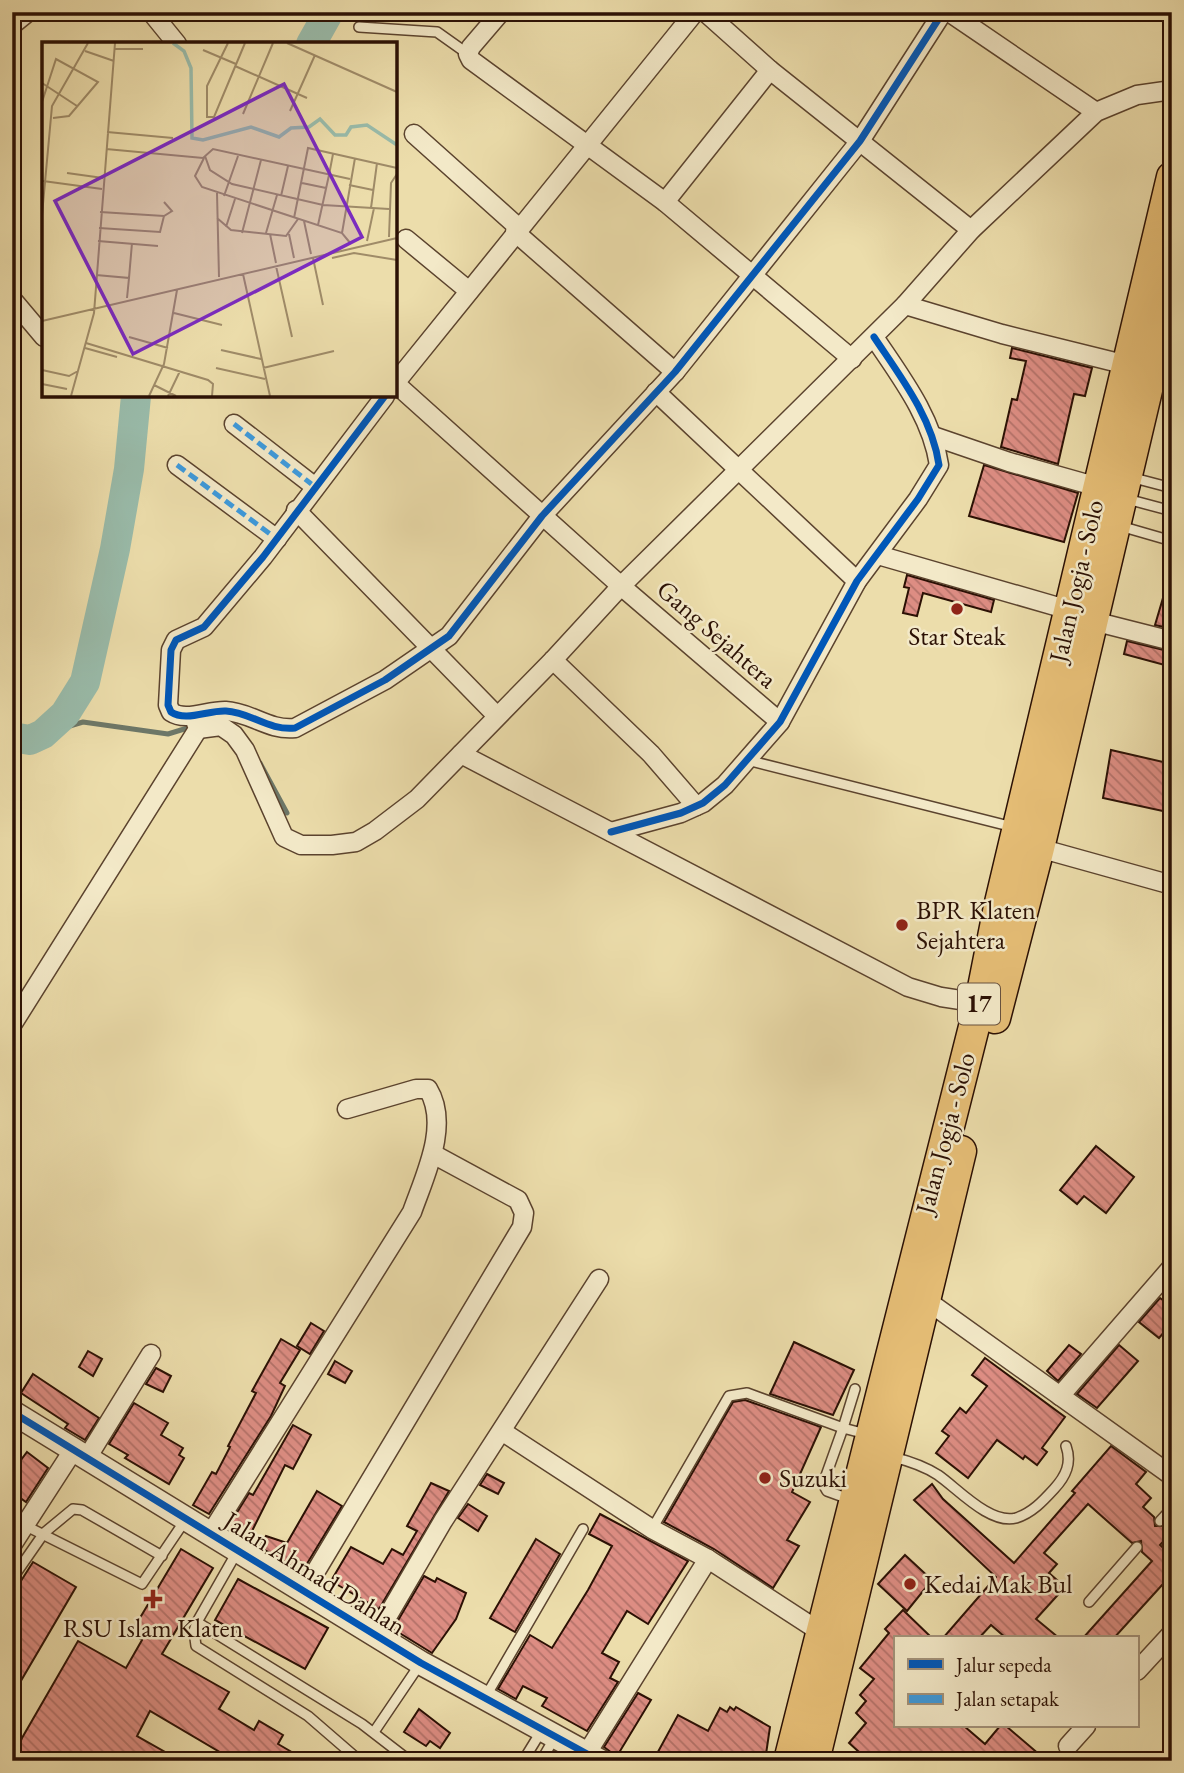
<svg xmlns="http://www.w3.org/2000/svg" width="1184" height="1773" font-family="'EB Garamond',serif">
<style>
.lines{fill:none;stroke-linecap:round;stroke-linejoin:round}
.stream{stroke:#6d7768;stroke-width:5}
.river{stroke:#9ba;stroke-width:30}
.building{fill:url(#building-back-hatch);stroke:#2b1004;stroke-width:2}
.service-casing{stroke:#5b432e;stroke-width:12}
.minor-casing{stroke:#5b432e;stroke-width:21}
.tertiary-casing{stroke:#5b432e;stroke-width:26}
.trunk-casing{stroke:#2b1004;stroke-width:33}
.service{stroke:#f3e9c8;stroke-width:9}
.minor{stroke:#f3e9c8;stroke-width:18}
.tertiary{stroke:#f3e9c8;stroke-width:23}
.trunk{stroke:#e6be76;stroke-width:30}
.quiet{stroke:#3d9add;stroke-width:5;stroke-dasharray:10 5;stroke-linecap:butt}
.cycleway-casing{stroke:#f3e9c8;stroke-width:11}
.cycleway{stroke:#0057b8;stroke-width:7}
.poi-dot{fill:#8f2418;stroke:#f3e9c8;stroke-width:2.5}
.labels{text-anchor:middle;stroke-width:5;stroke-linejoin:round;paint-order:stroke}
.shield{fill:#f3e9c8;stroke:#67513f;stroke-width:2}
.shield-label{font-size:24px;font-weight:bold;fill:#2b1004}
.street-label{font-size:26px;fill:#2b1004;stroke:#f3e9c8}
.poi-label{font-size:26px;fill:#2b1004;stroke:#f3e9c8;text-anchor:start}
.inset-river{fill:none;stroke:#9ba;stroke-width:3.5}
.inset-road{fill:none;stroke:#9f8b68;stroke-width:2}
.view{fill:#7b2cbf;fill-opacity:0.15;stroke:#7b2cbf;stroke-width:3.5}
.inset-edge{fill:none;stroke:#2b1004;stroke-width:3.5}
</style>
<defs>
<pattern id="building-back-hatch" width="6" height="6" patternUnits="userSpaceOnUse" patternTransform="scale(1.75)"><rect width="6" height="6" fill="#dd8d83"/><path d="M-1 5l2 2M0 0l6 6M5-1l2 2" fill="none" stroke="#b37269"/></pattern>
</defs>
<rect width="100%" height="100%" fill="#ecddab"/>
<filter id="stains"><feTurbulence type="fractalNoise" baseFrequency=".00286" numOctaves="4"/><feColorMatrix values="0 0 0 0 .2 0 0 0 0 .09 0 0 0 0 .02 0 0 0 .5 -.17"/></filter>
<radialGradient id="worn" r=".72"><stop offset=".6" stop-color="#630" stop-opacity="0"/><stop offset="1" stop-color="#630" stop-opacity=".3"/></radialGradient>
<g class="lines">
<g class="stream">
<polyline points="43,734 83,722 168,734 194,726"/>
<polyline points="260,763 287,813"/>
</g>
<g class="river">
<polyline points="311,44 329,12"/>
<polyline points="12,737 30,740 43,734 65,714 85,682 115,549 129,469 136,396"/>
</g>
</g>
<g class="building">
<polygon points="1012,348 1092,368 1085,396 1074,394 1058,464 1001,447 1012,399 1017,400 1026,361 1010,358"/>
<polygon points="984,465 1078,493 1064,542 969,516"/>
<polygon points="907,575 994,600 991,612 923,593 917,616 903,613 909,588 904,587"/>
<polygon points="1168,581 1172,582 1172,629 1155,625"/>
<polygon points="1127,641 1172,652 1172,667 1124,654"/>
<polygon points="1111,750 1172,764 1172,813 1103,798"/>
<polygon points="1096,1146 1134,1177 1106,1213 1084,1196 1077,1204 1060,1190"/>
<polygon points="1160,1298 1172,1307 1172,1323 1159,1338 1139,1322"/>
<polygon points="311,1323 324,1331 310,1354 297,1346"/>
<polygon points="281,1339 300,1350 280,1383 285,1386 271,1416 209,1514 193,1505 212,1472 216,1474 230,1447 228,1446 256,1393 252,1391"/>
<polygon points="794,1342 854,1370 833,1415 770,1394"/>
<polygon points="1069,1345 1081,1354 1058,1381 1047,1371"/>
<polygon points="1119,1345 1138,1361 1097,1408 1077,1394"/>
<polygon points="88,1351 102,1359 93,1376 79,1367"/>
<polygon points="985,1358 1065,1417 1042,1448 1047,1452 1037,1465 1025,1456 1023,1459 997,1440 968,1478 936,1453 949,1436 942,1431 960,1408 966,1413 987,1386 972,1375"/>
<polygon points="335,1361 352,1371 345,1383 328,1374"/>
<polygon points="156,1368 171,1376 163,1392 146,1384"/>
<polygon points="33,1374 99,1418 85,1440 65,1428 68,1424 21,1393"/>
<polygon points="745,1400 821,1427 792,1492 810,1502 787,1540 799,1546 773,1588 714,1549 664,1522 733,1402"/>
<polygon points="134,1403 168,1423 161,1435 183,1448 179,1455 184,1458 169,1484 125,1458 128,1455 109,1444"/>
<polygon points="293,1425 311,1435 293,1469 285,1465 248,1539 228,1527 249,1493 253,1495"/>
<polygon points="1111,1446 1146,1472 1136,1484 1151,1498 1143,1507 1154,1517 1155,1526 1165,1526 1172,1532 1160,1545 1172,1556 1172,1574 1114,1638 1083,1638 1152,1561 1142,1552 1141,1541 1132,1543 1088,1504 1044,1553 1057,1564 1049,1573 1065,1587 1036,1619 1059,1638 1006,1638 991,1625 979,1638 943,1638 996,1577 914,1500 932,1484 943,1499 1014,1563 1075,1493 1072,1491"/>
<polygon points="27,1452 48,1468 26,1502 12,1492 12,1472"/>
<polygon points="487,1474 504,1483 498,1494 480,1485"/>
<polygon points="431,1483 449,1491 379,1609 331,1581 351,1547 383,1564 392,1549 403,1555 417,1531 407,1526"/>
<polygon points="317,1491 342,1506 302,1572 260,1547 266,1536 287,1543"/>
<polygon points="468,1504 487,1516 478,1531 458,1518"/>
<polygon points="600,1514 688,1561 648,1624 627,1611 602,1653 619,1662 610,1678 618,1682 587,1731 542,1706 547,1698 523,1686 516,1699 498,1689 530,1635 552,1648 588,1590 612,1546 589,1534"/>
<polygon points="536,1539 560,1554 515,1632 490,1618"/>
<polygon points="181,1549 213,1568 162,1654 229,1692 219,1709 254,1730 259,1721 283,1735 278,1744 307,1761 235,1761 150,1711 137,1736 181,1761 12,1761 22,1738 78,1641 126,1668 142,1640 131,1633"/>
<polygon points="905,1555 932,1580 907,1611 878,1584"/>
<polygon points="33,1562 76,1587 12,1696 12,1595"/>
<polygon points="424,1576 435,1582 437,1578 466,1593 456,1619 432,1653 393,1629"/>
<polygon points="238,1579 328,1628 305,1669 215,1620"/>
<polygon points="903,1610 932,1638 895,1638 895,1726 964,1726 985,1744 1000,1726 1006,1726 1047,1761 869,1761 849,1743 866,1723 856,1713 866,1701 860,1695 874,1679 860,1668 889,1633 885,1629"/>
<polygon points="638,1693 651,1700 614,1761 612,1753 604,1747"/>
<polygon points="730,1707 734,1710 736,1707 770,1727 765,1761 653,1761 678,1715 708,1731 720,1708 727,1712"/>
<polygon points="419,1709 450,1733 440,1748 430,1741 426,1746 404,1732"/>
</g>
<g class="lines">
<defs>
<g id="service">
<polyline points="359,27 437,32 468,54"/>
<polyline points="1130,477 1172,488"/>
<polyline points="1127,499 1172,511"/>
<polyline points="1120,526 1172,541"/>
<polyline points="747,760 1013,827"/>
<path d="M893 1457C909 1461 924 1466 938 1475 957 1488 990 1525 1016 1518 1032 1513 1043 1501 1054 1489 1066 1476 1072 1463 1066 1446"/>
<polyline points="849,1499 827,1491 823,1484 843,1428 866,1434"/>
<polyline points="1160,1521 1172,1508"/>
<polyline points="26,1526 142,1584 186,1519"/>
<polyline points="652,1529 729,1396 747,1393 843,1428 855,1389"/>
<polyline points="237,1552 197,1622 194,1631 196,1646 308,1716 360,1761"/>
<polyline points="12,1579 44,1533 73,1509 82,1510 162,1556"/>
<polyline points="1089,1602 1137,1547"/>
<polyline points="197,1622 362,1724 410,1761"/>
<polyline points="486,1696 583,1529"/>
<polyline points="374,1732 420,1664"/>
<polyline points="523,1761 542,1730"/>
<polyline points="541,1761 555,1737"/>
</g>
<g id="minor">
<polyline points="151,12 177,44"/>
<polyline points="501,12 471,47 468,54 471,60 665,202 852,359"/>
<polyline points="705,12 770,70 971,230"/>
<polyline points="949,12 1096,112"/>
<polyline points="12,25 28,12"/>
<polyline points="414,134 519,228"/>
<polyline points="665,202 770,70"/>
<polyline points="515,232 675,372"/>
<polyline points="406,239 469,291"/>
<polyline points="12,299 44,337"/>
<polyline points="905,305 1002,334 1127,365"/>
<polyline points="396,382 695,12"/>
<polyline points="396,384 621,586 780,722"/>
<polyline points="656,392 857,581"/>
<path d="M385 396 263 557 204 627 176 640 171 650 168 705 171 712C186 722 208 710 226 711 250 712 269 731 295 728L385 680 449 636 542 516 675 372 860 141 943 12"/>
<polyline points="234,424 314,486"/>
<polyline points="933,436 1009,462 1098,487"/>
<polyline points="177,465 277,539"/>
<polyline points="296,510 497,716"/>
<polyline points="878,555 1069,610"/>
<polyline points="1093,621 1172,641"/>
<polyline points="553,660 651,754 696,806"/>
<polyline points="198,729 221,726 234,735 245,750 284,837 301,845 332,845 356,842 375,831 417,799 553,660 621,586 905,305 971,230 1096,112 1137,95 1172,90"/>
<polyline points="461,754 908,987 941,997 980,1003"/>
<path d="M611 832 681 813 703 803 725 785 780 722 857 581 918 499 939 465C932 417 900 376 874 337"/>
<polyline points="1039,848 1172,885"/>
<polyline points="12,1025 198,729 194,717"/>
<polyline points="926,1300 1172,1476"/>
<polyline points="1060,1396 1172,1267"/>
<polyline points="503,1432 652,1529 708,1559"/>
<polyline points="87,1458 151,1354"/>
<path d="M211 1533 412 1212C425 1175 450 1125 428 1089H416L347 1109"/>
<polyline points="12,1545 74,1449"/>
<polyline points="304,1591 522,1227 524,1213 518,1200 433,1154"/>
<polyline points="376,1636 443,1521 599,1279"/>
<polyline points="1137,1671 1172,1633"/>
<polyline points="1068,1746 1086,1726"/>
<polyline points="587,1753 708,1559 822,1633"/>
</g>
<polyline id="tertiary" points="12,1412 421,1663 600,1761"/>
<g id="trunk">
<polyline points="995,1018 1039,848 1172,284"/>
<polyline points="789,1761 980,1003 999,907 1172,177"/>
<polyline points="814,1761 961,1151"/>
</g>
</defs>
<use href="#service" class="service-casing"/>
<use href="#minor" class="minor-casing"/>
<use href="#tertiary" class="tertiary-casing"/>
<use href="#trunk" class="trunk-casing"/>
<use href="#service" class="service"/>
<use href="#minor" class="minor"/>
<use href="#tertiary" class="tertiary"/>
<use href="#trunk" class="trunk"/>
<g class="quiet">
<polyline points="234,424 314,486"/>
<polyline points="177,465 277,539"/>
</g>
<defs>
<g id="cycleway">
<path d="M385 396 263 557 204 627 176 640 171 650 168 705 171 712C186 722 208 710 226 711 250 712 269 731 295 728L385 680 449 636 542 516 675 372 860 141 943 12"/>
<path d="M611 832 681 813 703 803 725 785 780 722 857 581 918 499 939 465C932 417 900 376 874 337"/>
<polyline points="12,1412 421,1663 600,1761"/>
</g>
</defs>
<use href="#cycleway" class="cycleway-casing"/>
<use href="#cycleway" class="cycleway"/>
</g>
<g class="poi-dot">
<circle cx="957" cy="609" r="7"/>
<circle cx="902" cy="925" r="7"/>
<circle cx="765" cy="1478" r="7"/>
<circle cx="910" cy="1584" r="7"/>
<path d="M149.5 1588.5h7v7h7v7h-7v7h-7v-7h-7v-7h7z"/>
</g>
<g class="labels">
<rect class="shield" x="958" y="983.5" width="42" height="41" rx="5"/>
<g class="shield-label">
<text x="979" y="1012">17</text>
</g>
<g class="street-label">
<text transform="translate(1076 581) rotate(-77)" y="9">Jalan Jogja - Solo</text>
<text transform="translate(717 634) rotate(41)" y="9">Gang Sejahtera</text>
<text transform="translate(945 1133) rotate(-75)" y="9">Jalan Jogja - Solo</text>
<text transform="translate(315 1573) rotate(32)" y="9">Jalan Ahmad Dahlan</text>
</g>
<g class="poi-label">
<text x="957" y="645" text-anchor="middle">Star Steak</text>
<text x="916" y="919">BPR Klaten<tspan x="916" dy="30">Sejahtera</tspan></text>
<text x="779" y="1487">Suzuki</text>
<text x="924" y="1593">Kedai Mak Bul</text>
<text x="153" y="1637" text-anchor="middle">RSU Islam Klaten</text>
</g>
</g>
<g transform="translate(42 42)">
<rect width="355" height="355" fill="#ecddab"/>
<path class="inset-river" d="M131 1 142 9 149 26 150 96 161 98 209 85 237 95 249 86 267 85 278 77 293 93H304L309 85 325 83 355 103"/>
<path class="inset-road" d="M186 1 165 44V75H172L203 1M245 1 355 50M73 7H101M161 8 194 22M43 9 72 19M193 24 265 56M0 41 35 64M0 60 14 17 56 40 27 74 11 76M248 69 273 13M201 72 231 1M65 90 131 96M64 107 161 116 171 107 308 137M163 114 168 128 190 142 281 163 347 167M162 116 153 134 160 145 300 191 309 202M25 131 61 136M287 133 291 112M1 139 60 147M260 141 284 146M307 143 331 148M175 151 177 235M182 154 196 114M239 154 246 124M329 166 335 121M58 170 122 174 130 169 122 160M0 173 10 64 46 1M175 176 189 188 244 194 256 177M252 176 266 106 355 126M262 179 269 212M276 183 287 133M184 185 193 157M57 186 118 190 122 174M200 191 219 118M224 191 235 153M300 191 313 116M228 192 234 221M247 192 252 216M347 195 349 141 355 132M56 199 116 204M325 199 332 166M271 216 281 263M290 216 312 211 355 218M234 224 250 295M201 232 228 354M54 233 87 236 85 256M87 236 90 201M132 271 180 283M0 279 355 196M87 295 126 306M44 301 166 338 171 342 170 354M43 306 75 315M179 308 219 317M174 326 223 337M221 326 292 309M0 328 27 334 36 329M0 342 25 347M112 343 134 354M29 354 52 271 73 1M107 354 122 322 135 248M126 354 138 329"/>
<path class="view" d="M242 42 320 195 91 312 13 159Z"/>
<rect width="355" height="355" class="inset-edge"/>
</g>
<rect width="1184" height="1773" fill="none" stroke="#ecddab" stroke-width="42"/>
<rect x="14" y="14" width="1156" height="1745" fill="none" stroke="#2b1004" stroke-width="3.5"/>
<rect x="21" y="21" width="1142" height="1731" fill="none" stroke="#2b1004" stroke-width="2"/>
<rect x="894" y="1636" width="245" height="91" fill="#f3e9c8" stroke="#a3927a" stroke-width="2"/>
<rect x="908" y="1659" width="35" height="10" fill="#0057b8" stroke="#a3927a" stroke-width="2"/>
<text x="956" y="1672" font-size="21" fill="#2b1004">Jalur sepeda</text>
<rect x="908" y="1694" width="35" height="10" fill="#3d9add" stroke="#a3927a" stroke-width="2"/>
<text x="956" y="1706" font-size="21" fill="#2b1004">Jalan setapak</text>
<rect width="100%" height="100%" filter="url(#stains)"/>
<rect width="100%" height="100%" fill="url(#worn)"/>
</svg>
